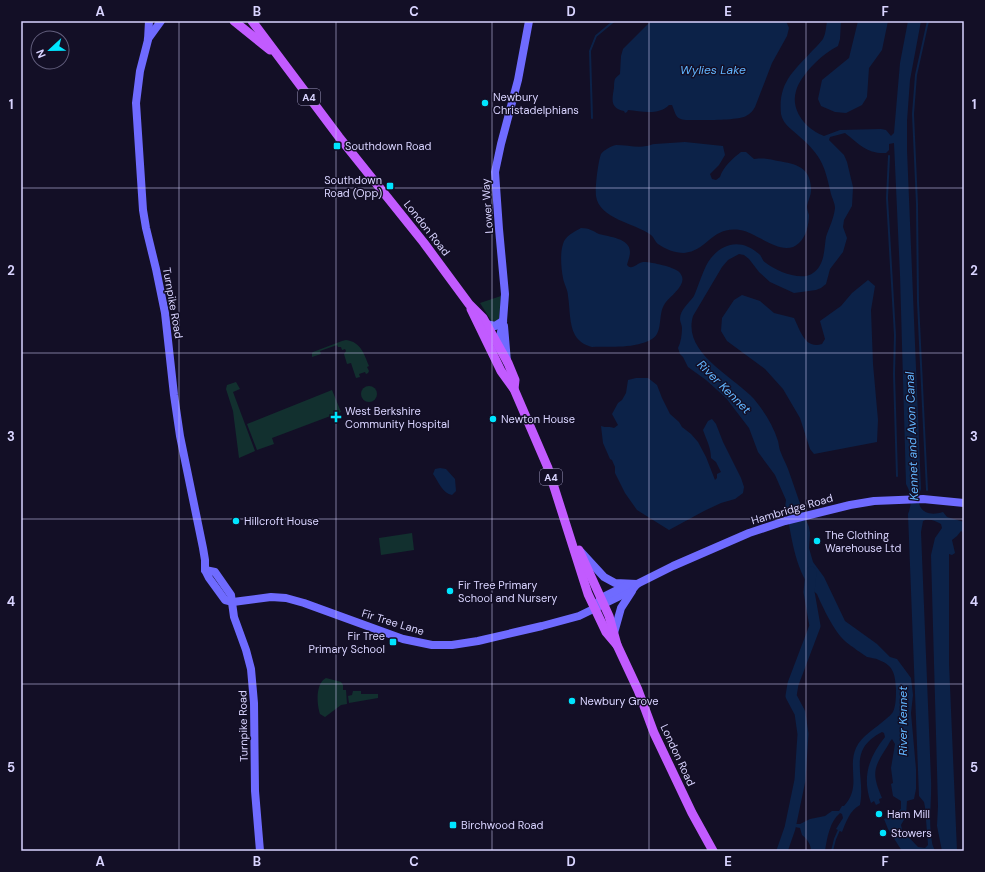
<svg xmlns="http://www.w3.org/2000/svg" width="985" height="872" font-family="'DM Sans',sans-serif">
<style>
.green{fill:#12302f}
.water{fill:#0c2248;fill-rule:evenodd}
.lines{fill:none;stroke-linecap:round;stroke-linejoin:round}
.stream{stroke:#0c2248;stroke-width:2}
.river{stroke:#0c2248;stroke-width:11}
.secondary{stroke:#6f6bff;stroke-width:8}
.primary{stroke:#c25bff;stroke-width:9}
.grid{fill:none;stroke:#d9d4ff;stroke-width:1;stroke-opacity:0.55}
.poi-dot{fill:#00e5ff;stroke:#130f26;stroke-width:1.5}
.labels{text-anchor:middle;stroke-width:3;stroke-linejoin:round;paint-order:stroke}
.shield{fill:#130f26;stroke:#9e99be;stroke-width:1}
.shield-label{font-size:10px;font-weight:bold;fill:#d9d4ff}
.poi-label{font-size:11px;fill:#d9d4ff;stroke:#130f26;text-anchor:start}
.street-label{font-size:11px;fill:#d9d4ff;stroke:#130f26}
.water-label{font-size:12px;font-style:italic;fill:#62b6ff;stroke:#130f26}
.neatline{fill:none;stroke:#d9d4ff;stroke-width:1.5}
.grid-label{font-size:13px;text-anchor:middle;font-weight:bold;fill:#d9d4ff}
</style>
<rect width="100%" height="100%" fill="#130f26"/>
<g class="green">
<polygon points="501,296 499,319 496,322 492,322 480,303"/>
<path d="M346 340C361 342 364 354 369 366L367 367 369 371 368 373 366 374 365 372 359 374 360 377 356 378 351 363 347 364 344 354 346 351 345 349 342 350 341 347H338L337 345 320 351 321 354 312 357V353L313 352 342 341Z"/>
<polygon points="236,382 240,389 233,392 255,451 239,458 233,411 226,389 227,385"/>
<circle cx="369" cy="394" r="8"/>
<polygon points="332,390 341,412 272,438 274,444 257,450 247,424"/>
<polygon points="412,533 414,550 381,555 379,538"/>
<path d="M326 678 341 682 343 685V690H346L347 704 341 705 325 717 320 714C317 704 315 684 326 678Z"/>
<polygon points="353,691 361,691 361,694 378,694 378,698 349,703 348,696 352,695"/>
</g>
<g class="water">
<path d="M651 21H786L789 28 787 36 772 63 755 107C753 111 750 114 746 116 736 121 699 120 686 120 675 119 676 114 672 105H669C658 116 641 111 628 110L627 112 625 113 624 111C610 108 612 100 614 88 614 86 614 81 615 79 616 77 618 76 620 74L621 56 623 49Z"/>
<path d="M827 21H841L840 39 838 46C822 54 801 74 796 91 790 111 807 130 824 136L840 130 881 129 886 130 891 136 894 133 900 63 908 21H921L910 80 907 121V150L921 489C914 507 924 518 943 512L947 517 964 522V533L961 531 957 536 952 540 955 553 952 555 949 554V663L957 851H942L937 826 938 806 931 555 935 538 942 528 941 524C936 521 928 518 923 521L921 532 931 779C932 800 928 821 932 842 932 845 934 848 935 851H902L888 829 884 819 894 814 901 809V801L893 796 891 784 893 783 891 768 895 744 892 739C889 742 888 746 885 750 872 770 873 776 882 798L879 799 880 803 876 805 874 801 871 803C862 778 868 758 885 737L884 733 882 732C846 751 866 774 860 805 850 810 846 822 842 832L836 829 843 818 842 814 840 813C830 821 827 838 825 851H811C811 844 807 839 802 835L800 828 795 827 796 824H800L810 819 825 816 832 811H839L842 806H844C862 787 847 768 856 748 861 736 876 728 886 719 888 717 891 715 893 712 896 706 896 696 896 689 895 674 894 666 879 660 875 658 871 658 867 657 864 655 848 644 845 641 834 631 823 608 817 594 795 576 792 536 786 510L785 508 786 500 775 475 758 452 749 428 726 398 706 380 688 367 683 357 680 354 678 348C681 342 682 334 682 328 682 325 680 322 680 319 680 310 689 303 694 296 699 285 704 266 711 258 725 241 743 240 759 254 762 256 762 261 766 263 776 271 802 282 813 273 825 265 824 249 826 237 829 228 834 218 835 208 835 203 832 198 831 194 825 167 822 156 800 137 793 130 783 125 781 114 778 82 794 71 813 50 817 46 820 43 823 39 826 33 826 27 827 21ZM845 133C859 144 867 154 886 153L889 150V144L894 143 900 275 906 484C912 494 912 504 908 514L919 796 924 802 925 807 928 845 925 848 918 847 902 830 901 825 906 816 907 801 914 799 916 789V769L911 713 913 695 911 678 897 659 890 657 877 644 845 621 824 577 813 562 809 548 810 533 809 527C801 508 795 488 788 469 786 464 783 458 781 453 779 449 779 445 778 441 773 425 764 411 754 399 733 376 682 353 693 316L722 267 728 260 739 254 744 255 749 259 759 272 770 282 794 293 816 290 821 288 826 284 830 269 843 252 847 238 843 227 844 220 852 206 853 187 847 162 844 155 829 140 830 137Z"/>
<polygon points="858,21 888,21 882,50 869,68 867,97 862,105 846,113 835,112 821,106 818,99 822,80 849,58"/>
<path d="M685 142 723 146 725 155 719 165 710 174 712 179 716 180 720 177C723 167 733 158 741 152H746L754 159C766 158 768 159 778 161 796 164 810 167 811 188 812 194 808 200 807 206 807 209 808 212 809 215 809 224 806 237 799 243 783 259 757 232 740 230 711 226 708 251 684 253 675 253 665 249 658 244 655 242 654 237 651 235 635 223 599 219 596 196 595 188 598 162 601 154 604 150 611 146 616 145 626 145 638 148 646 146 649 146 652 144 655 144 665 143 675 143 685 142Z"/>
<path d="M581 228C589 228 593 231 599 234 609 237 630 238 630 252 630 256 628 261 627 265L629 267C635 268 637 263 643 262 648 261 674 267 678 271 692 283 669 296 664 305 658 315 663 333 652 339 635 349 612 346 592 347 585 345 579 342 575 335 569 324 570 308 568 296 568 290 564 284 563 278 561 268 560 253 563 244 565 236 574 232 581 228Z"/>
<path d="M868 280 875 286 871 310 873 364 878 420 877 442 814 454 810 449 800 418 783 389 765 369 727 341 721 331 722 318 734 300 742 295 760 301 774 313 794 318C801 332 805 349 822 344L825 339 820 321 841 306 852 293Z"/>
<path d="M636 378H648L657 385 662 398 670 414 679 422 682 427 691 434 698 442 706 457 715 480 717 478V474L721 472 716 462 711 458C711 447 706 439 703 430L708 421 712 419 716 424 723 442 741 478 744 487 743 493 735 499 721 503 704 511 669 530 637 510 625 493 615 473V467L612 460 610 459 603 443 601 426C606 428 610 426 614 428L618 425 612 414 618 403 622 400 626 393 628 380Z"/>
<path d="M440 468 446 469 455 479 456 491 452 495C443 494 438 481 433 474L435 469Z"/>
</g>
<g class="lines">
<g class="stream">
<polyline points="592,118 590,51 596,36 614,21"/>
<polyline points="889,156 887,198 895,335 894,374 897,476"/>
<polyline points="927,490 918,302 917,204 913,114 916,75 928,21"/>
<polyline points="832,851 835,839 839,830"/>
</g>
<polyline class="river" points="782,851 790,828 800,780 803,734 800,713 791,696 793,684 815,626 809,592 811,572"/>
<g class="secondary">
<polyline points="149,21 148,40 140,71 136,103 143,210 146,228 156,269 165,313 174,395 180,436 203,548 205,560 205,570 209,578 225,600 233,602 271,597 286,598 304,603 403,639 432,645 452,645 478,641 542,626 579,616 618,597 632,590 637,584 673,566 749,533 785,521 850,505 874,501 923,499 964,503"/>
<polyline points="148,39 161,21"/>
<polyline points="486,324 495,326 503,321"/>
<polyline points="504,326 507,362"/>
<polyline points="498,348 503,321 505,294 499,229 495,172 501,144 518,80 529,21"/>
<polyline points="581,552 604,577 615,583 637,584"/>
<polyline points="205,570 215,572 231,595 234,617 246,650 251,669 254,703 255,791 260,851"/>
<polyline points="597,604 601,598 627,585"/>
<polyline points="614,633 621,608 632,591"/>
</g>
<g class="primary">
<polyline points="234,21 270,50"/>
<polyline points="252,21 339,137 424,243 469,304 483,318 508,363 515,380 514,389"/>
<polyline points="471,309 501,371 514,389 548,468 588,594 606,632 617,645"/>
<polyline points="579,550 609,616 617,645 638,690 654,733 692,813 713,851"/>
</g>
</g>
<path class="grid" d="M179 21V851M336 21V851M492 21V851M649 21V851M806 21V851M21 188H964M21 353H964M21 519H964M21 684H964"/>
<g class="poi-dot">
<circle cx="485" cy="103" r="4"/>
<rect x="333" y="142" width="8" height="8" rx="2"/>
<rect x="386" y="182" width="8" height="8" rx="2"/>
<path d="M334 411h4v4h4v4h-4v4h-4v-4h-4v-4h4z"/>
<circle cx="493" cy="419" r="4"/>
<circle cx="236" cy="521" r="4"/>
<circle cx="817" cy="541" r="4"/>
<circle cx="450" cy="591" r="4"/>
<rect x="389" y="638" width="8" height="8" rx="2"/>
<circle cx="572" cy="701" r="4"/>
<circle cx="879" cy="814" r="4"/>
<rect x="449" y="821" width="8" height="8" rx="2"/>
<circle cx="883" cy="833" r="4"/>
</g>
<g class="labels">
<g class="shield">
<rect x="298" y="89" width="22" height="16" rx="3"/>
<rect x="540" y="469" width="22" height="16" rx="3"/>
</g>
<g class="shield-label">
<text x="309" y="101">A4</text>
<text x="551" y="481">A4</text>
</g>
<g class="poi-label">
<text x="493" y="101">Newbury<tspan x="493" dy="13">Christadelphians</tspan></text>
<text x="345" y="150">Southdown Road</text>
<text x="382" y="184" text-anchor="end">Southdown<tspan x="382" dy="13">Road (Opp)</tspan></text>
<text x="345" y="415">West Berkshire<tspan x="345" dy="13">Community Hospital</tspan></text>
<text x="501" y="423">Newton House</text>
<text x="244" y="525">Hillcroft House</text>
<text x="825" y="539">The Clothing<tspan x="825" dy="13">Warehouse Ltd</tspan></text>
<text x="458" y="589">Fir Tree Primary<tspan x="458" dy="13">School and Nursery</tspan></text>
<text x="385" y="640" text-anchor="end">Fir Tree<tspan x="385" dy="13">Primary School</tspan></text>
<text x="580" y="705">Newbury Grove</text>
<text x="887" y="818">Ham Mill</text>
<text x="461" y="829">Birchwood Road</text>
<text x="891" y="837">Stowers</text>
</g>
<g class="street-label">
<text transform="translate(487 206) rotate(-94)" y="4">Lower Way</text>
<text transform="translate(427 228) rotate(52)" y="4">London Road</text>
<text transform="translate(173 303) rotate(80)" y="4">Turnpike Road</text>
<text transform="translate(792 509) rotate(-16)" y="4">Hambridge Road</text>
<text transform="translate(393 622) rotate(17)" y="4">Fir Tree Lane</text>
<text transform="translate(243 726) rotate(-91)" y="4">Turnpike Road</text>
<text transform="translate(678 755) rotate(65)" y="4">London Road</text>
</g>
<g class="water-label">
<text x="713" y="74">Wylies Lake</text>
<text transform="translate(724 387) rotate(45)" y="4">River Kennet</text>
<text transform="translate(912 436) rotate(-92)" y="4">Kennet and Avon Canal</text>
<text transform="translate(903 721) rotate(-90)" y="4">River Kennet</text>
</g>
</g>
<rect width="985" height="872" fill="none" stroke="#130f26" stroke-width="44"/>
<g transform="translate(50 50) rotate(248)"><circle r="19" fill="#130f26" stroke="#625e7d"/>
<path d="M0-3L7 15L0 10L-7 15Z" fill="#00e5ff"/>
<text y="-6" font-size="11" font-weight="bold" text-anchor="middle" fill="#d9d4ff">N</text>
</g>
<rect x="22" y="22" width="941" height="828" class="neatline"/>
<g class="grid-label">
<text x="100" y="16">A</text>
<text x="257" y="16">B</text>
<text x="414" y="16">C</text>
<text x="571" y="16">D</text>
<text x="728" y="16">E</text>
<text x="885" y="16">F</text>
<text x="11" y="109">1</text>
<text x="974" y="109">1</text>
<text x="11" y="275">2</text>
<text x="974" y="275">2</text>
<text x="11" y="441">3</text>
<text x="974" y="441">3</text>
<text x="11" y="606">4</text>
<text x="974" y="606">4</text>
<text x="11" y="772">5</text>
<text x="974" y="772">5</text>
<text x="100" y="866">A</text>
<text x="257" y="866">B</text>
<text x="414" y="866">C</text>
<text x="571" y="866">D</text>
<text x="728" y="866">E</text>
<text x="885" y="866">F</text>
</g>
</svg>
